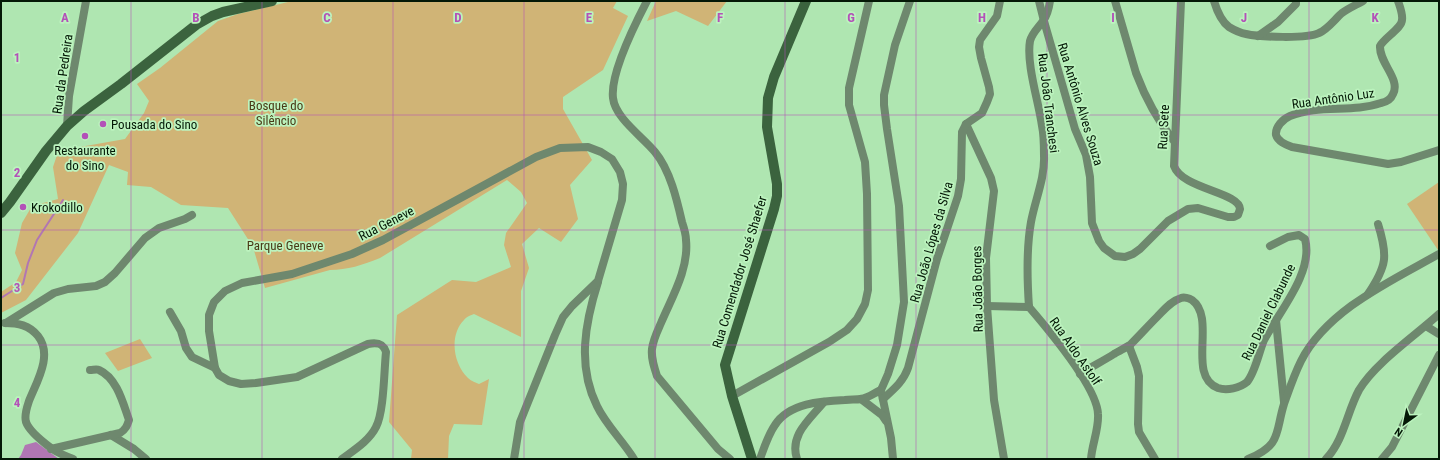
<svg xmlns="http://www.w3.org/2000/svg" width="1440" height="460" font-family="'Roboto Condensed',sans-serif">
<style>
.green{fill:#d0b476}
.water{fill:#b176b3}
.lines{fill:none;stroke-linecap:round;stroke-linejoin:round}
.stream{stroke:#b176b3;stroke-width:2}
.street{stroke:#6e886e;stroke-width:8}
.secondary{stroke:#3b633e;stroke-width:10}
.grid{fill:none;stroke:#b351b8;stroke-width:1;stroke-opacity:0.55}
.poi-dot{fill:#b351b8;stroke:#bcf3be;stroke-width:1.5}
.labels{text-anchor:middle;stroke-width:3.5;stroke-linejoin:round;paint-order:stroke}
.street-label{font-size:13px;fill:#041806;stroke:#bcf3be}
.park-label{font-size:13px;fill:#4a3a17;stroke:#bcf3be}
.poi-label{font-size:13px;fill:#041806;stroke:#bcf3be;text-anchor:start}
.grid-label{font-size:13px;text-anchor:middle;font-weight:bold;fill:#b351b8;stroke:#bcf3be;stroke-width:3.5;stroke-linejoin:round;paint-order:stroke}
</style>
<rect width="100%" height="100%" fill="#afe6b1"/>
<g class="green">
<path d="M292 1H617L613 8 628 16 603 70 563 97V109L592 160 570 185 578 219 561 242 539 228 522 244 529 268 521 291V337L474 314C471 315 466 317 464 320 449 335 453 364 468 378 471 381 475 382 479 384L489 379 482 425 454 424 449 436 448 459H411L412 450 389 422 397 315 452 280 476 282 511 267 504 245 506 233 527 203 521 192 507 180 380 258C363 265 347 270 330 270L265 288 253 247 228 208 181 205 151 187 127 185 128 172 109 165 78 233 26 300 1 313V292L16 282 22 270 15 253 22 223 32 206 58 199 53 167 60 146 63 150 125 139 144 113 149 101 137 84 160 68 218 21 238 14Z"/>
<polygon points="656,1 727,1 708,26 676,11 647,21"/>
<polygon points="1439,182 1439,249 1438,250 1407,204"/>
<polygon points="140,339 152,358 118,371 105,353"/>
</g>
<polygon class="water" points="36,442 59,459 18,459 21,455 25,445"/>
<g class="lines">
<polyline class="stream" points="1,298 23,284 28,263 37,240 63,200"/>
<g class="street">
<path d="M647 1C635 24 610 73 613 98 615 118 643 137 655 152 670 170 677 200 682 222 684 228 686 234 686 240 689 269 672 297 661 323 657 332 653 340 652 349 651 358 654 367 657 376L718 449 730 459"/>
<path d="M1039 1 1044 21 1075 129 1086 155 1090 177 1092 223 1099 241 1104 248 1115 256 1125 257 1133 254 1140 249 1168 221 1188 209 1198 208 1228 217H1234L1238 215 1240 209C1239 192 1182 189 1174 166L1181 1"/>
<path d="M1115 1 1136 73C1145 97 1158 121 1174 141"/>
<path d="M1214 1C1217 11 1221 21 1229 27 1234 30 1240 33 1246 34 1259 37 1307 39 1319 33 1328 29 1335 19 1342 13 1349 8 1356 5 1363 1"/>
<path d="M1398 1C1400 7 1403 14 1402 20 1402 28 1384 38 1380 46 1379 63 1401 79 1393 94 1391 99 1386 102 1381 103 1352 113 1319 104 1290 116 1283 119 1275 127 1276 135 1278 142 1287 145 1292 147L1388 164 1401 162 1439 150"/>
<polyline points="1258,36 1278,22 1296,4 1296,1"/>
<polyline points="966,124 991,178 994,191 986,258 987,306 994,400 1004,459"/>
<polyline points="67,126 69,96 86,1"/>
<path d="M598 282C585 323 577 366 597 406 606 425 623 441 634 459"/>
<path d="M1368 294C1387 266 1388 256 1378 224"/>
<polyline points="987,306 1029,307"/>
<path d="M1029 307C1027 278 1026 250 1031 222 1035 200 1045 178 1044 156 1044 146 1044 135 1042 126 1039 103 1026 64 1030 41 1032 33 1038 28 1043 21 1047 16 1049 8 1050 1"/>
<path d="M1029 307C1047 328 1097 387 1098 414 1099 429 1092 444 1091 459"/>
<polyline points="170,312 181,331 186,348 192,357 215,368"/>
<polyline points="1276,320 1284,402"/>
<path d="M5 323C18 323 29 325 38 336 53 355 37 381 29 401 27 407 24 415 26 422 29 431 43 442 51 448 57 453 66 456 73 459"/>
<polyline points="6,323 54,293 68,289 96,286 105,282 115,273 145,238 159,228 185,219 192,215"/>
<polyline points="1426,326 1439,334"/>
<polyline points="1129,346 1137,367 1139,376 1138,424 1139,432 1155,459"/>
<path d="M1080 374C1091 367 1103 361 1114 354 1119 351 1125 348 1130 345 1139 336 1148 326 1157 317 1164 310 1171 301 1181 298 1184 297 1189 298 1192 300 1217 318 1186 376 1218 388 1227 391 1240 388 1247 382 1255 373 1259 352 1264 340 1279 312 1314 272 1305 239L1299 235 1288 237 1270 246"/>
<polyline points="881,390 888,374 897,345 904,302 899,206 887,129 884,105 884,95 895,45 910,1"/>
<polyline points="882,395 891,438 893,459"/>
<polyline points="732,396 829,342 847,330 857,319 865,304 868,290 867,194 865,162 849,105 849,88 869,1"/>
<polyline points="861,399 882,415 886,421"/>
<path d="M883 399C894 389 903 382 908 368L937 259 958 196 961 179 962 132 966 124 982 113 987 102 990 94 989 87 981 58 979 47 980 40 997 16 1000 1"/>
<polyline points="111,435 134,449 146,459"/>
<path d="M51 449 120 433C126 429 127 426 129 420 123 403 117 378 99 370 97 369 93 370 90 370"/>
<path d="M342 459C354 450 369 441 376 427 384 412 384 371 386 352 383 343 377 342 368 344L297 377 256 383 241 384 229 381 219 375 215 368 209 331V315L214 302 225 291 242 283 292 274 352 254 383 240 536 157 560 148 588 147 601 152 612 159 620 172 623 184 622 200 598 281 572 306 563 317 555 335 520 422 514 459"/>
<path d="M760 459C764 448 768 435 775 425 789 403 821 401 845 400 850 399 856 400 861 399 868 398 874 393 881 390"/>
<path d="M797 459C789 435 810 419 824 402"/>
<path d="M1248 459C1282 445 1275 433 1284 404 1289 390 1294 375 1301 361 1327 310 1391 281 1439 254"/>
<path d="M1326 459C1344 440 1347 412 1359 390 1375 363 1415 336 1439 314"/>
<polyline points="1382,459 1392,447 1439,355"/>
</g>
<g class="secondary">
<polyline points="1,213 10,202 46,151 67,126 84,111 121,84 196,25 212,16 223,12 272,1"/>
<polyline points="752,459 732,396 725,365 774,209 777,196 777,184 767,127 768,98 774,77 806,1"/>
</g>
</g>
<path class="grid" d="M131 1V459M262 1V459M393 1V459M524 1V459M655 1V459M785 1V459M916 1V459M1047 1V459M1178 1V459M1309 1V459M1 115H1439M1 230H1439M1 345H1439"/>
<g class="poi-dot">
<circle cx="103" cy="124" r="4"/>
<circle cx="85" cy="136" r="4"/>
<circle cx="23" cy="207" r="4"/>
</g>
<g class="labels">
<g class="street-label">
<text transform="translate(62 74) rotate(-82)" y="5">Rua da Pedreira</text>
<text transform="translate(1333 98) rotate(-8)" y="5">Rua Antônio Luz</text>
<text transform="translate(1049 103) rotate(83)" y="5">Rua João Tranchesi</text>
<text transform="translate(1081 104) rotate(73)" y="5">Rua Antônio Alves Souza</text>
<text transform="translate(1163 127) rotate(-87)" y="5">Rua Sete</text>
<text transform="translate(386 223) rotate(-27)" y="5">Rua Geneve</text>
<text transform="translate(931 242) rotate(-74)" y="5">Rua João Lópes da Silva</text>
<text transform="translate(739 272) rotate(-73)" y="5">Rua Comendador José Shaefer</text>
<text transform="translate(977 289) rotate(-91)" y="5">Rua João Borges</text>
<text transform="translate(1268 312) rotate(-64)" y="5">Rua Daniel Clabunde</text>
<text transform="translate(1076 351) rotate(55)" y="5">Rua Aldo Astolf</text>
</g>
<g class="park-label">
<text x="276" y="110">Bosque do<tspan x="276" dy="15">Silêncio</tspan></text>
<text x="285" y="250">Parque Geneve</text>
</g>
<g class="poi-label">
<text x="111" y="129">Pousada do Sino</text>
<text x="85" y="155" text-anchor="middle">Restaurante<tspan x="85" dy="15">do Sino</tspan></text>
<text x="31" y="212">Krokodillo</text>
</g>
</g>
<g class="grid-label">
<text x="65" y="22">A</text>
<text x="196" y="22">B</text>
<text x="327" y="22">C</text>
<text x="458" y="22">D</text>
<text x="589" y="22">E</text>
<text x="720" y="22">F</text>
<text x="851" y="22">G</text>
<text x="982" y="22">H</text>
<text x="1113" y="22">I</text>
<text x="1244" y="22">J</text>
<text x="1375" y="22">K</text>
<text x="17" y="62">1</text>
<text x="17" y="177">2</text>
<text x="17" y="292">3</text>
<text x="17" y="407">4</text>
</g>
<rect width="1440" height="460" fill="none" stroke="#041806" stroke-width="4"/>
<g transform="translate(1404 424) rotate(213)" stroke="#bcf3be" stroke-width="3" paint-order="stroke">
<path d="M0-3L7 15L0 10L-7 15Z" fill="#041806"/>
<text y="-6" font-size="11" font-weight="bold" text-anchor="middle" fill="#041806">N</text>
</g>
</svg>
